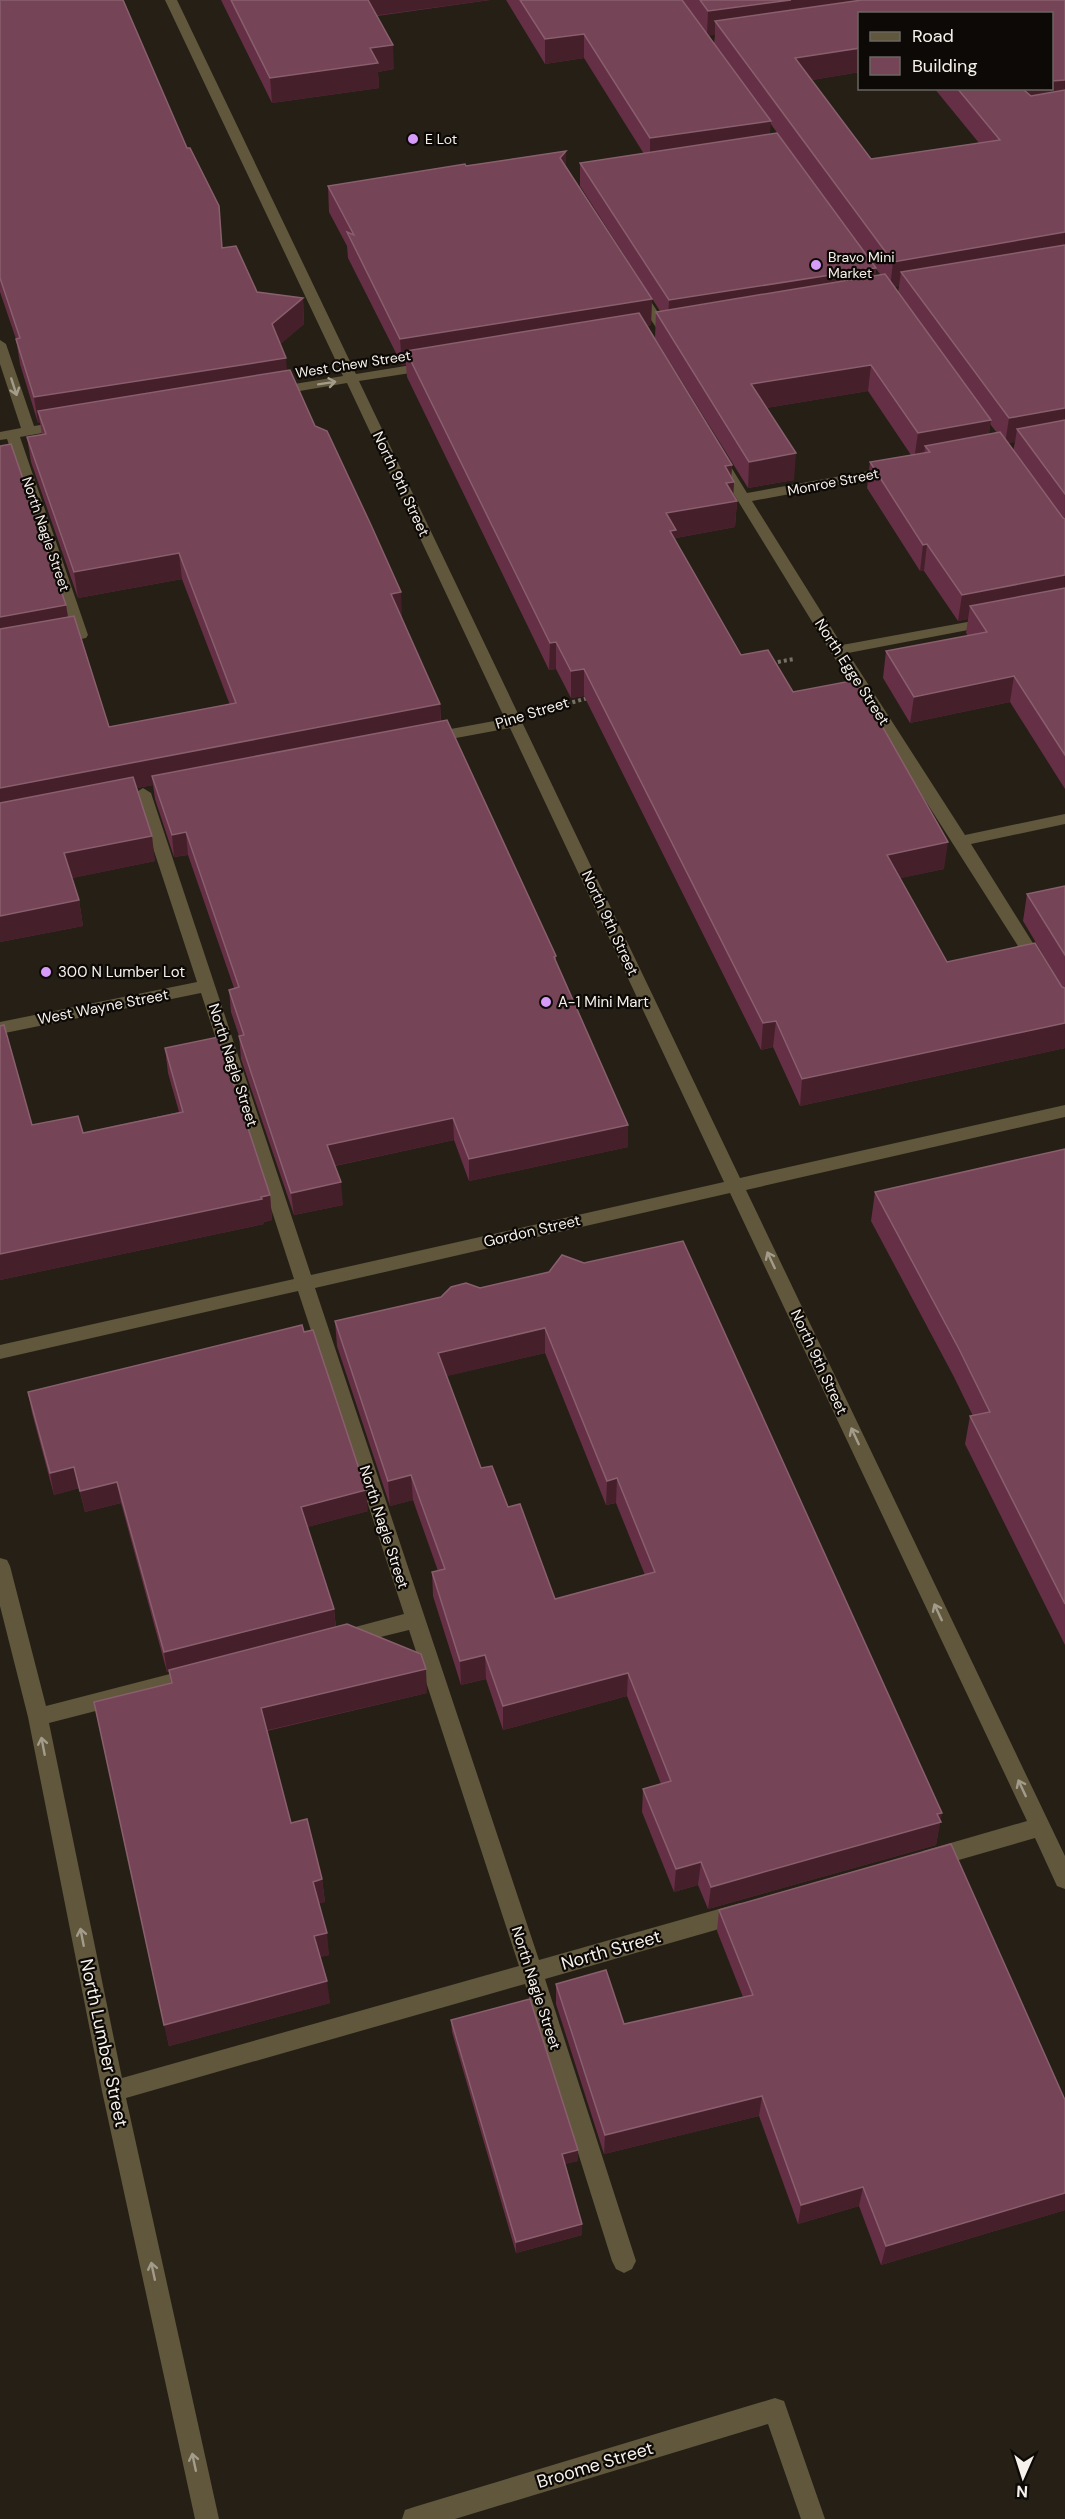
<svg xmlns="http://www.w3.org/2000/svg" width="1065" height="2519" font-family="'DM Sans',sans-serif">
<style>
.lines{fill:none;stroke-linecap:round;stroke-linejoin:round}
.path{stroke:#767067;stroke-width:4;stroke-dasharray:3 3;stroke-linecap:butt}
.minor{fill:#60573d;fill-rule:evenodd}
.wall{fill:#652f45;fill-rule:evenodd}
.shaded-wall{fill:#45202a}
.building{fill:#754456;stroke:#895f6e;stroke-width:1.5;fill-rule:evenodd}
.oneway{stroke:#a49c8b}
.poi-dot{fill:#d79bf9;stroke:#0c0906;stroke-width:2}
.labels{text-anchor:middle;stroke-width:4.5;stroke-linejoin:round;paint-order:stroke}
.far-poi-label{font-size:14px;fill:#f7f1eb;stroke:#0c0906;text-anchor:start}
.far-street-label{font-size:14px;fill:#f7f1eb;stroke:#0c0906}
.street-label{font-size:15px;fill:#f7f1eb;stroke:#0c0906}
.poi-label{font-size:15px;fill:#f7f1eb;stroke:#0c0906;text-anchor:start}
.near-street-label{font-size:18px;fill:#f7f1eb;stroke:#0c0906}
</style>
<rect width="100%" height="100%" fill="#261f15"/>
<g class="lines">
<g class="path">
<polyline points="772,663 794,659"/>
<polyline points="555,707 588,698"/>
</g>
<g class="minor">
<polygon points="165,0 177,0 356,374 430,362 437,366 430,370 359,381 740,1178 1065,1105 1065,1117 746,1190 1065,1856 1065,1889 1057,1886 1035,1838 931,1868 923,1865 920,1858 923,1851 1027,1821 730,1193 315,1288 539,1960 740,1903 748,1906 751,1913 748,1920 740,1923 545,1979 636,2261 632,2269 624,2273 616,2269 612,2261 525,1984 126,2098 219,2519 195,2519 102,2091 28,1717 0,1606 0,1558 7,1560 10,1566 46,1706 193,1668 200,1671 203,1677 200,1683 193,1686 49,1723 122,2078 519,1966 409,1630 344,1646 337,1644 334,1638 337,1632 344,1630 404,1614 298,1291 0,1359 0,1345 294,1279 201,993 0,1034 0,1022 197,982 135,793 143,788 151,793 311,1275 724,1182 510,728 429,743 421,738 429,733 505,719 347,383 276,395 269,391 276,387 343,376"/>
<polygon points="638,287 644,291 669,329 668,332 663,333 657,329 632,291"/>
<polygon points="0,340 6,344 34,426 65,421 72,425 65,429 20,437 88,635 86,638 58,644 51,640 53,637 73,632 7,439 0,440 0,432 21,428 0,364"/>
<polygon points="723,461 728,462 747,493 891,467 898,471 891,475 752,501 842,645 989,618 996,622 989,626 848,653 965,835 1065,814 1065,824 971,844 1046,964 1044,968 1032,968 830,651 716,465"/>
<polygon points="775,2398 784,2401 825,2519 801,2519 768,2424 455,2519 402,2519 405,2510 414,2507"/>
</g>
</g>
<g class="wall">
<polygon points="0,0 223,248 257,292 303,298 304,324 280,344 287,371 402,618 440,704 441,721 556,956 556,962 628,1125 628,1147 469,1181 454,1140 335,1166 343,1205 294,1215 241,1059 239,1036 231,1012 229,990 234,988 188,855 174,857 155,799 153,785 137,788 155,861 72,878 79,900 83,926 0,942 66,605 68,617 109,727 230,705 182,579 78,598 31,462 27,437 42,434 40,423 38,423 20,364 16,339 0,292"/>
<polygon points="221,0 490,0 377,16 394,69 378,72 379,88 272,103"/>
<path d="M506 0H1065V789L1010 702 910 723 883 678 886 651 968 636 966 633 968 619 958 621 924 571H920L867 488 870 462 911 455 868 391 766 408 794 480 748 488 655 338 656 312 660 311 580 186V163L644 154 584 58 545 64ZM860 14 1052 88H934L979 143 871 159 812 80 860 72ZM708 35H715L714 44ZM770 123 796 159 770 134ZM876 269 880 274 881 275 875 276ZM899 286 898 293 894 287ZM990 424 997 433 989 434ZM1015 442 1013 451 1007 443Z"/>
<polygon points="566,151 566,166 652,299 651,325 646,326 732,465 731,476 734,482 733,495 737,501 735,527 676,538 676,541 741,655 793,692 944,869 900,878 947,962 1063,988 1023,921 1027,894 1065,886 1065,1048 800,1106 773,1047 761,1050 584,696 571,698 556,669 549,670 407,377 406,365 402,365 348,258 347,246 329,212 328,186"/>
<polygon points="0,1026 32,1125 83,1133 179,1112 168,1073 165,1048 270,1195 272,1220 264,1222 264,1224 0,1280"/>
<polygon points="1065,1149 1065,1645 965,1444 970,1416 973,1416 954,1377 871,1221 875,1192"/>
<path d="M549 1272 940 1821 936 1845 708 1909 698 1885 674 1892 642 1812 643 1789 661 1784 627 1696 503 1730 486 1679 461 1685 433 1596 432 1572 438 1571 413 1500 390 1506 337 1346 335 1321ZM545 1353 606 1505 616 1503 645 1575 555 1599 508 1507 481 1468 446 1376Z"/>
<polygon points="28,1392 368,1511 307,1527 334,1609 336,1627 427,1693 267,1731 291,1823 322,1879 325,1902 319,1903 329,1955 320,1957 330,2003 169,2046 94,1702 171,1683 169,1672 167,1672 121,1503 85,1512 79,1488 54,1495 32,1413"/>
<polygon points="719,1910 1065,2100 1065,2210 881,2265 859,2206 798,2224 759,2116 604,2154 556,2004 556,1984 624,2024 743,1997 717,1931"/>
<polygon points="451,2020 578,2150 578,2161 564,2164 582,2235 516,2253 452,2032"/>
</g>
<g class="shaded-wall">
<polygon points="365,0 490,0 372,16"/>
<polygon points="791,0 863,0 715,21 715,35 707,36 708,11"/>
<polygon points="584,34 584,58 545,64 545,39"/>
<polygon points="393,45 394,69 378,72 379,88 272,103 270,78 370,48"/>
<polygon points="860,48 860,72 794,83 795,58"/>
<polygon points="1065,80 1065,104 1021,114 1024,90 1026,88 1052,88 1052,81"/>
<polygon points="771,121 769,145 650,163 650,138"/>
<polygon points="566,151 566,177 560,158"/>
<polygon points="1065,232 1065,254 901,272 899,286 890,288 893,262"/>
<polygon points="876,268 874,290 668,323 669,300"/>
<polygon points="303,298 304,324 274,350 272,324"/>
<polygon points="652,299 651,325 412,364 406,351 406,365 402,365 400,339"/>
<polygon points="286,358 288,384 38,411 40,423 38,423 34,397"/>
<polygon points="871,365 868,391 749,411 751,384"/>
<polygon points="1065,408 1065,430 1017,429 1015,442 1005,444 1009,418"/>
<polygon points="991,420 987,446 925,446 924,458 914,460 918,433"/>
<polygon points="796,453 794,480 748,488 749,462"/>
<polygon points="732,465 731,482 734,482 733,501 737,501 735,527 676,538 675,557 666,513 725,466"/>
<polygon points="927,544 924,571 920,571 923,545"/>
<polygon points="179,553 182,579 78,598 74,572"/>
<polygon points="1065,575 1065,598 970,606 968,619 958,621 962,595"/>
<polygon points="401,592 402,618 391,594"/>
<polygon points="66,605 70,630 0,644 0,617"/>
<polygon points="556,642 556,669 549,670 550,643"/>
<polygon points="584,669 584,696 571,698 571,671"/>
<polygon points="1014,676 1010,702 910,723 914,697"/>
<polygon points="440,704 441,729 152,776 153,785 0,815 0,788"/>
<polygon points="186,832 188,855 174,857 172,835"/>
<polygon points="152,836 155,861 68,879 64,853"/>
<polygon points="948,842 944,869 883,882 887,855"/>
<polygon points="79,900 83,926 0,942 0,916"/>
<polygon points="776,1021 773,1047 761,1050 763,1023"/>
<polygon points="1065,1023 1065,1048 800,1106 802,1079"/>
<polygon points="453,1118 454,1140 329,1167 327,1145"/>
<polygon points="628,1125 628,1147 469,1181 469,1159"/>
<polygon points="341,1182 343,1205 294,1215 291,1193"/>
<polygon points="270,1195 272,1220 264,1222 264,1224 0,1280 0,1254"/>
<polygon points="545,1328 545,1353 439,1378 438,1353"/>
<polygon points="74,1467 79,1488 54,1495 50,1473"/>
<polygon points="411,1475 413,1500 390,1506 388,1481"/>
<polygon points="617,1478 616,1503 606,1505 607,1481"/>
<polygon points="117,1482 121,1503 85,1512 80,1491"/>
<polygon points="366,1490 368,1511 303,1528 301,1507"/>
<polygon points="334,1609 336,1629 167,1672 164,1652"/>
<polygon points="485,1655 486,1679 461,1685 460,1661"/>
<polygon points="426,1669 427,1693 264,1731 261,1708"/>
<polygon points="628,1673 627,1696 503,1730 503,1706"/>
<polygon points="942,1813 936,1845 708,1909 711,1887"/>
<polygon points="701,1862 698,1885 674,1892 676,1869"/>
<polygon points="322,1879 325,1902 315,1904 313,1882"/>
<polygon points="327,1933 329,1955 317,1958 314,1936"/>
<polygon points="327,1981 330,2003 169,2046 164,2025"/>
<polygon points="762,2096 759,2116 604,2154 605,2135"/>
<polygon points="578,2150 578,2161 561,2165 562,2154"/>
<polygon points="863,2187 859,2206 798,2224 801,2205"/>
<polygon points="1065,2193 1065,2210 881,2265 886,2246"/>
<polygon points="582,2224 582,2235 516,2253 516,2242"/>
</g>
<g class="building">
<polygon points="0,0 123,0 187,148 190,148 219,206 222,248 236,246 257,292 303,298 272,324 286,358 34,397 16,339 20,338 0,278"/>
<polygon points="231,0 368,0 393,45 370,48 378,63 270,78"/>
<polygon points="520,0 682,0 771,121 650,138 584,34 545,39"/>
<polygon points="700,0 791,0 708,11"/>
<polygon points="862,0 1065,0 1065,80 1052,81 1052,14 860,14 860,48 795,58 871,159 1000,140 957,88 1026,88 1024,90 1031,96 1065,90 1065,232 893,262 715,21"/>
<polygon points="777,133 876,268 669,300 580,163"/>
<polygon points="566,151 560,158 652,299 400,339 347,232 354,235 328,186 465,164 466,166"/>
<polygon points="1065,245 1065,408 1009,418 901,272"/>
<polygon points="885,274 991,420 918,433 871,365 751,384 796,453 749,462 656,312"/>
<polygon points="639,313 732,465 725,466 734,482 726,483 737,501 666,513 676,530 670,531 741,655 768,650 793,692 856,680 948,842 887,855 947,962 1035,943 1062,987 1065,988 1065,1023 802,1079 776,1021 763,1023 584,669 571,671 556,642 550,643 406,351"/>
<polygon points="290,370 315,426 327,431 371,525 401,592 391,594 440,704 0,788 0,629 74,616 109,727 236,703 179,553 74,572 27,437 46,434 38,411"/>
<polygon points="1065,420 1065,494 1017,429"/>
<polygon points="1000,432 1063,518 1065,519 1065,575 962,595 927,544 923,545 870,462 930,452 925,446"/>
<polygon points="11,444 66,605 0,617 0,446"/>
<polygon points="1065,588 1065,755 1014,676 914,697 886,651 987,632 970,606"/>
<polygon points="447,720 556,956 554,957 628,1125 469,1159 453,1118 327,1145 341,1182 291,1193 239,1036 244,1035 229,990 239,987 186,832 172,835 152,776"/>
<polygon points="133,777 152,836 64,853 79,900 0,916 0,803"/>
<polygon points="1065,886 1065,955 1027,894"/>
<polygon points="4,1025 32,1125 78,1116 83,1133 183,1112 165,1048 218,1037 270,1195 261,1197 262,1199 0,1254 0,1026"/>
<polygon points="1065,1149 1065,1604 970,1416 990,1412 959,1349 875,1192"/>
<path d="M683 1241 942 1813 937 1814 941 1822 711 1887 701 1862 676 1869 643 1789 671 1781 628 1673 503 1706 485 1655 460 1661 432 1572 445 1569 411 1475 388 1481 335 1321 441 1297 451 1287 466 1283 480 1288 549 1272 562 1255 584 1263ZM545 1328 607 1481 617 1478 655 1572 555 1599 520 1504 508 1507 492 1466 481 1468 438 1353Z"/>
<polygon points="302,1325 304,1332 313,1330 366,1490 301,1507 334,1609 164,1652 117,1482 80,1491 74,1467 50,1473 28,1392"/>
<polygon points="347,1624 421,1654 426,1669 261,1708 291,1823 307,1819 322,1879 313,1882 327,1933 314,1936 327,1981 164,2025 94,1702 172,1683 169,1670"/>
<polygon points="951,1844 1065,2100 1065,2193 886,2246 863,2187 801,2205 762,2096 605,2135 556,1984 606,1970 624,2024 753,1995 719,1910"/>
<polygon points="530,1999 578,2150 562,2154 582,2224 516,2242 451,2020"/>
</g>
<defs><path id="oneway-shaft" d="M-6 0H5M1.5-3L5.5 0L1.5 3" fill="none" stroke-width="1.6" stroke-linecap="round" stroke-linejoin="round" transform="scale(1.5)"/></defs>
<g class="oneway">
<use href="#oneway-shaft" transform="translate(327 383) rotate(-9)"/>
<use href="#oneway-shaft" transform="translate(14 387) rotate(72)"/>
<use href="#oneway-shaft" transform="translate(771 1260) rotate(-115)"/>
<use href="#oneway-shaft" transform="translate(855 1436) rotate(-115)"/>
<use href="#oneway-shaft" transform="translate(938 1612) rotate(-115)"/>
<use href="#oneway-shaft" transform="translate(43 1746) rotate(-101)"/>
<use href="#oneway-shaft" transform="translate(1022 1788) rotate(-115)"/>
<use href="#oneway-shaft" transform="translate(82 1937) rotate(-101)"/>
<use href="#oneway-shaft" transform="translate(153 2271) rotate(-102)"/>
<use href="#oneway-shaft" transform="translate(194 2462) rotate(-102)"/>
</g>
<g class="poi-dot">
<circle cx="413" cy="139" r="6"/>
<circle cx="816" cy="265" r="6"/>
<circle cx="46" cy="972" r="6"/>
<circle cx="546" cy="1002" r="6"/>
</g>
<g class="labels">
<g class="far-poi-label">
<text x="425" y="144">E Lot</text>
<text x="828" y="262">Bravo Mini<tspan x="828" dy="16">Market</tspan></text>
</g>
<g class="far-street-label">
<text transform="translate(353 364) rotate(-9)" y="5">West Chew Street</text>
<text transform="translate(833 482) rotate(-11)" y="5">Monroe Street</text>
<text transform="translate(46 534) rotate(71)" y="5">North Nagle Street</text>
</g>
<g class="street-label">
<text transform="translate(401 484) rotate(65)" y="5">North 9th Street</text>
<text transform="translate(852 672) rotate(57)" y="5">North Egge Street</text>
<text transform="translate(532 713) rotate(-17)" y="5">Pine Street</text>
<text transform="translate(610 923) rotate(65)" y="5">North 9th Street</text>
<text transform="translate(103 1007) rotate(-11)" y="5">West Wayne Street</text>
<text transform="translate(233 1065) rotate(72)" y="5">North Nagle Street</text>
<text transform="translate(532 1231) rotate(-13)" y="5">Gordon Street</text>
<text transform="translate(819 1362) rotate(65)" y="5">North 9th Street</text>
<text transform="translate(384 1527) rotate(72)" y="5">North Nagle Street</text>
<text transform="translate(536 1988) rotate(72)" y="5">North Nagle Street</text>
</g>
<g class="poi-label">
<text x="58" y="977">300 N Lumber Lot</text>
<text x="558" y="1007">A-1 Mini Mart</text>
</g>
<g class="near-street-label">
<text transform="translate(611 1950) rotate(-16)" y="6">North Street</text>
<text transform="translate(104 2043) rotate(78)" y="6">North Lumber Street</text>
<text transform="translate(595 2465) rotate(-17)" y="6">Broome Street</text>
</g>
</g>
<rect x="858" y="12" width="195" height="78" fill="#0c0906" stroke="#6a6662" stroke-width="1.5"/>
<rect x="870" y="32" width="30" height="9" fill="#60573d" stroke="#6a6662" stroke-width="1.5"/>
<text x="912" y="42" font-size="18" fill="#f7f1eb">Road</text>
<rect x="870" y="57" width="30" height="18" fill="#754456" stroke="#6a6662" stroke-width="1.5"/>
<text x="912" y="72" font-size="18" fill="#f7f1eb">Building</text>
<g transform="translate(1023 2477) rotate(183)" stroke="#0c0906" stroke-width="4.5" paint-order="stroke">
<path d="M0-4.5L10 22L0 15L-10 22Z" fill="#f7f1eb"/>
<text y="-9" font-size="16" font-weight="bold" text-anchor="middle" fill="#f7f1eb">N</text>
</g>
</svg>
